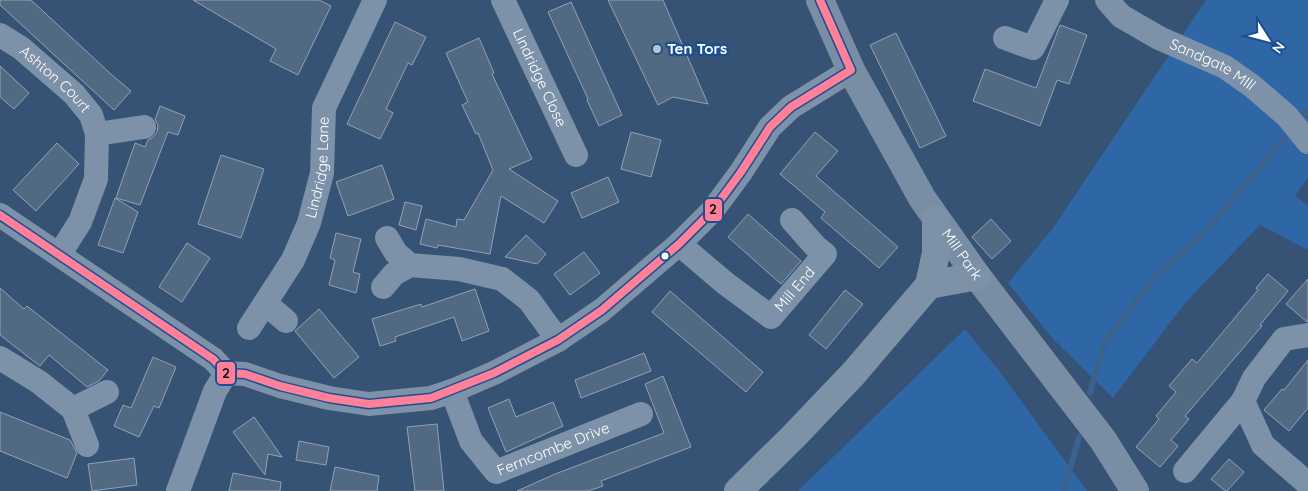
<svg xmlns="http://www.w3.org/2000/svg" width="1308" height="491" font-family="Quicksand,sans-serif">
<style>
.green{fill:#2f66a5}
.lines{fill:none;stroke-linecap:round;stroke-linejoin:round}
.stream{stroke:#3b618d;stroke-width:6}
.building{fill:#526984;stroke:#92a2b6}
.street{stroke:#7d92a8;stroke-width:24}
.secondary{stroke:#798da4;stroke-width:28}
.highway{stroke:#7e92a7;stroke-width:28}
.bus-1-casing{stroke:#1b4f8f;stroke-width:11}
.bus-1{stroke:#ff8098;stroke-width:8}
.poi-dot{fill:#b9c2ce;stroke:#1b4f8f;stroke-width:2}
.bus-dot{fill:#fff;stroke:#1b4f8f;stroke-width:2}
.labels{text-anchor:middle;stroke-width:5;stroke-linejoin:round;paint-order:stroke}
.poi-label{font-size:15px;font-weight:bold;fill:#fff;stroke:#1b4f8f;text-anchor:start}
.street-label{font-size:15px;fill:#fff;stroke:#1b4f8f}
.line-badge{stroke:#1b4f8f;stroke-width:2}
.pale-badge-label{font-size:14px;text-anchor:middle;font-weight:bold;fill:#111}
</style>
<rect width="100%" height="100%" fill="#365274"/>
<g class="green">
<polygon points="1206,0 1308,0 1308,178 1295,196 1308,206 1308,250 1260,225 1185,303 1113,398 1052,338 1008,283 1053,228"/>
<polygon points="965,329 1000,372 1087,491 798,491"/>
</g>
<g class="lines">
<g class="stream">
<polyline points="1090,393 1104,343 1159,272 1205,233 1308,110"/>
<polyline points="1064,491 1079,437"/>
</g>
</g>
<g class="building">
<polygon points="0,0 31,0 112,75 131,91 114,110 0,5"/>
<polygon points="193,0 319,0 331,6 298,75 270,61 276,49"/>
<polygon points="608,0 663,0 708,104 673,97 658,105"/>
<polygon points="571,2 622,115 599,126 587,100 588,99 548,12"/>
<polygon points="395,22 426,37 412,65 408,63 386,109 393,113 380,139 347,124"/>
<polygon points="1060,25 1087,35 1069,84 1057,80 1040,126 973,101 985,69 1036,88"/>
<polygon points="896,33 946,136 920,148 870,45"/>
<polygon points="479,38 494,73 492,74 532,159 509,169 558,201 544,223 501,196 490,254 438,245 437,248 420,244 426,219 456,227 457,219 464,220 493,170 478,133 476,134 462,105 468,102 446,53"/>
<polygon points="0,66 29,93 14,109 0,97"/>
<polygon points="160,106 185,116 178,135 168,132 140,205 116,198 135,143 145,147 148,140 153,137 157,132 158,125 155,120"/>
<polygon points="631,132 661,140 651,177 621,169"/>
<polygon points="815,132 838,151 816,176 898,247 879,268 821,218 825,212 780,174"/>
<polygon points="57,143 79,164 36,211 13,190"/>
<polygon points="221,155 264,169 241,238 198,224"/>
<polygon points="382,165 394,199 348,216 336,182"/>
<polygon points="608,177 619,202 582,218 571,193"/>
<polygon points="115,198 138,212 123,253 98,245"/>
<polygon points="405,202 422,206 416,230 399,225"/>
<polygon points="748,214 801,261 781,284 728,237"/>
<polygon points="991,219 1011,241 992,259 972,237"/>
<polygon points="336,233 361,239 353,272 360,274 356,293 329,285 335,260 330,258"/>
<polygon points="526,235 546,254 537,264 505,257"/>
<polygon points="187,243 210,258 182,302 159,287"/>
<polygon points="584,252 600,273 570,295 554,274"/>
<polygon points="1268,274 1288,291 1260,325 1262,326 1185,416 1189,419 1171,440 1178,446 1160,467 1136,447 1159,419 1156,416 1176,392 1169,386 1192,359 1197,363 1258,290 1256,288"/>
<polygon points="1308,279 1308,322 1306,321 1286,304"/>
<polygon points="0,288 24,309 27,306 108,370 99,381 87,387 49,355 40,366 0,335"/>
<polygon points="475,289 489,331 462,341 454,317 395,337 396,341 380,346 372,319 421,304 422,307"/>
<polygon points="845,290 863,304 826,349 809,335"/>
<polygon points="670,291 763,372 746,392 652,312"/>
<polygon points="319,309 359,357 334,378 295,331"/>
<polygon points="644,353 651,371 581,398 575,380"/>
<polygon points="153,357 176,367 159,408 154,406 139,437 114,426 123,405 131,408"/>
<polygon points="1308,360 1308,408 1289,431 1264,410 1282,389 1284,390"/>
<polygon points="663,376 691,447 601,481 603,486 588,491 517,491 555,474 664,433 645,384"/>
<polygon points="509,399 516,417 553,402 563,426 506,452 488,408"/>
<polygon points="0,412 70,440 77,453 67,478 0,451"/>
<polygon points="254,417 282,457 268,454 265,475 233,432"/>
<polygon points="437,424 444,491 415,491 407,427"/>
<polygon points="299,441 329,447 326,465 296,460"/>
<polygon points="134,458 137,485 92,491 88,464"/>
<polygon points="1229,459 1244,472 1227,491 1225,491 1211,479"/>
<polygon points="335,467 379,476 377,491 330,491"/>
<polygon points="233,473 281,482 280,491 229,491"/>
</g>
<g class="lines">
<g class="street">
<path id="s1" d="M503 0 576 155"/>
<path id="s2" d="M1107 0 1121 16 1159 38 1225 67 1252 86 1287 116 1308 142"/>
<path id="s3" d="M0 35 21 48 74 94 91 115 97 134 96 179 80 222 59 255"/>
<polyline points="1005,38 1033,48 1057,0"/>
<polyline points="97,134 144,127"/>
<polyline points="0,215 213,359 226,373"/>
<polyline points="387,238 396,253 410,265 459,269 502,279 529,300 558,340"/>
<path id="s4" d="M679 244 725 283 771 317 825 254 815 246 792 220"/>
<polyline points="383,287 394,274 410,265"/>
<polyline points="266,304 286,321"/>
<path id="s5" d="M249 328 293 260 309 223 322 173 324 108 375 0"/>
<polyline points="1308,335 1284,339 1254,378 1243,401 1263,445 1308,484"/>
<polyline points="0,358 39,382 73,409 87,445"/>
<polyline points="226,373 245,374 280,386 329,398 369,404 431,398 452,391 494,373 558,340 602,310 679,244 713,210 741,172 770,127 791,107 851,70"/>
<path id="s6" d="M452 391 471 441 496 472 641 414"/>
<polyline points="73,409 107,392"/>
<polyline points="1185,471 1243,401"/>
<polyline points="178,491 215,391 226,373"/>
</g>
<path class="secondary" id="s7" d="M820 0 851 70 922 198 977 276 1103 440 1135 491"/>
<g class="highway">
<polyline points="929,285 977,276"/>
<polyline points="738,491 792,438 854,373 929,285 936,253 936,220"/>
</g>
<defs>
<polyline id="bus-1" points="0,215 213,359 226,373 245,374 280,386 329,398 369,404 431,398 494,373 558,340 602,310 679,244 713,210 741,172 770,127 791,107 851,70 820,0"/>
</defs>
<use href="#bus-1" class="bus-1-casing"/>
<use href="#bus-1" class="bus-1"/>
</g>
<circle class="poi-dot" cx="657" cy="49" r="5"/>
<circle class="bus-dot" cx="665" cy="256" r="4.5"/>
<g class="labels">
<g class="poi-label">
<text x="667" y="54">Ten Tors</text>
</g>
<g class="street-label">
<text dy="5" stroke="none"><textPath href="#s2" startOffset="125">Sandgate MIll</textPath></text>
<text dy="5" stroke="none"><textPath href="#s1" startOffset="86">Lindridge Close</textPath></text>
<text dy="5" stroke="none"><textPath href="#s3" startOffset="71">Ashton Court</textPath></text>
<text dy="5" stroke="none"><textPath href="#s5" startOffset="178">Lindridge Lane</textPath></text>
<text dy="5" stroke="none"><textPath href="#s7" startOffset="292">Mill Park</textPath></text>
<text dy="5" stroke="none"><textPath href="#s4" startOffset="154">Mill End</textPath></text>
<text dy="5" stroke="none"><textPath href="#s6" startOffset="155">Ferncombe Drive</textPath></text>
</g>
</g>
<g class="line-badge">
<rect x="704" y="198" width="19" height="24" rx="5" fill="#ff8098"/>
<rect x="216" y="361" width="20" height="24" rx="5" fill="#ff8098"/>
</g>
<g class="pale-badge-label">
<text x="713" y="214">2</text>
<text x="226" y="378">2</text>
</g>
<g transform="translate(1268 40) rotate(126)" stroke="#1b4f8f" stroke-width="4" paint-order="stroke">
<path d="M0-4L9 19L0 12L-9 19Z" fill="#ffffff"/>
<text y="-8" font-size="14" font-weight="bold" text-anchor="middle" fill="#ffffff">N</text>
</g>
</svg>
